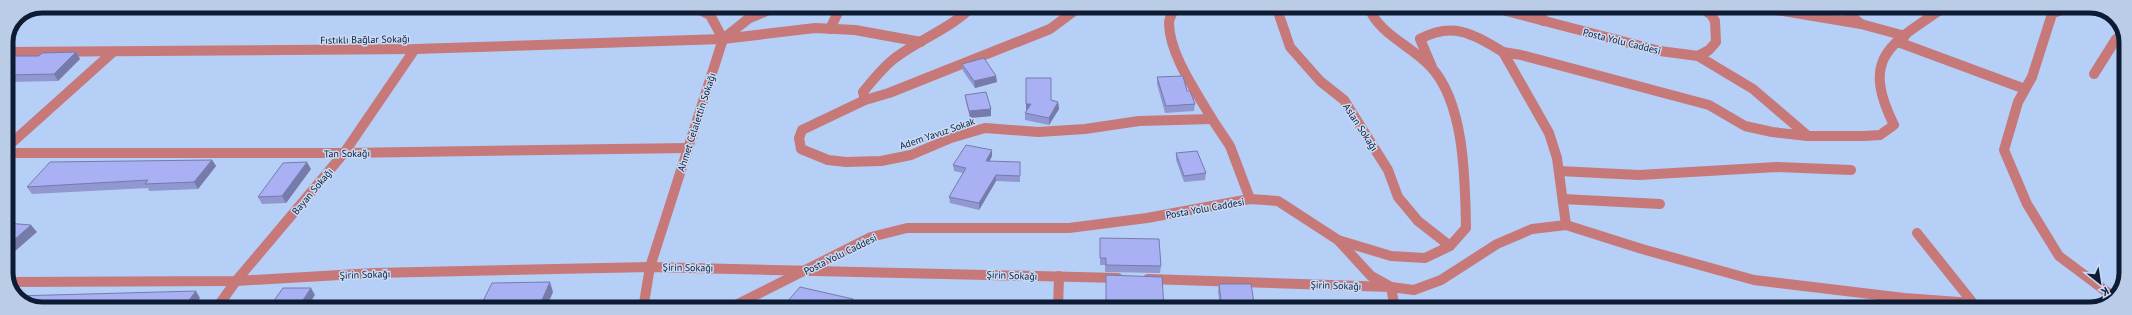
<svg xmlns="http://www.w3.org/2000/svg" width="2132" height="315" font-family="'PT Sans',sans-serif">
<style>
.green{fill:#71b75f}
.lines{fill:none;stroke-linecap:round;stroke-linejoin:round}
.minor{stroke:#c77879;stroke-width:10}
.tertiary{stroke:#c77879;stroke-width:10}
.wall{fill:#9197d1}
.shaded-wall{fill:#767baa}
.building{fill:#a9b0f3;stroke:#767baa}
.labels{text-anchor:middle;stroke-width:3;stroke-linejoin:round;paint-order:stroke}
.street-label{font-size:10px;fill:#0d1c34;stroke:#cadbf6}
.rim{fill:none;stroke:#0d1c34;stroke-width:5}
</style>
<rect width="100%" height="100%" fill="#b5cff7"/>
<polygon class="green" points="1527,304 1529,309 1445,309"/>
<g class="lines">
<g class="minor">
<polyline points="692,6 710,15 723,39"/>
<path d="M1081 6 1050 29 889 93 865 100 802 130 799 138 801 149 828 160 846 162 881 161 911 155 951 138 985 128 1038 132 1085 129 1139 121 1212 119C1197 93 1169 54 1169 23 1169 17 1174 11 1176 6"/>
<polyline points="1276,6 1290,47 1320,81 1344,100 1388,170 1398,197 1418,221 1450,246"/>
<polyline points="1538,6 1541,8 1543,21"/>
<polyline points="1698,6 1712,15"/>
<polyline points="1752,6 1861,24 1905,36"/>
<polyline points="1834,6 1848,13 1861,24"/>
<polyline points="2070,6 2052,14 2032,77 2018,102 2004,150 2027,204 2059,256 2115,298"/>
<polyline points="830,29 841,6"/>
<polyline points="1898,42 2025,89"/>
<polyline points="6,52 415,49 723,39 815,28 855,30 921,42"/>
<polyline points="1698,56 1753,89 1808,136"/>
<path d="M1432 67 1420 39C1453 21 1473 34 1503 52"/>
<polyline points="2094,74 2116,39 2125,35"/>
<path d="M865 100 863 92C873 80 883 67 895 58 920 39 950 29 973 6"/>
<polyline points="1212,119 1230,146 1250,199"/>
<polyline points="6,148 113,52"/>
<polyline points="6,153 344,153 688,148"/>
<polyline points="1559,171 1639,175 1777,167 1851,170"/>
<polyline points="1563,199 1660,204"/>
<path d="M1566 225 1557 158 1549 133 1503 52 1521 55 1709 105 1745 126 1772 132 1808 136H1864L1880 135 1894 125C1859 55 1893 43 1946 6"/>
<polyline points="1338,240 1371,276 1391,287 1414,290 1441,280 1497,244 1532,229 1566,225 1642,249 1754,280 1904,298 1973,303 1917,233"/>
<polyline points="1148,279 1391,287 1395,309"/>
<polyline points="9,282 236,281 374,273 650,267 1118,278"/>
<polyline points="216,309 236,281 344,153 415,49"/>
<polyline points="643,309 650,267 723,39 748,19 778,6"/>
<polyline points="1058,309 1059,276"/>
</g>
<g class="tertiary">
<polyline points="1487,6 1660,51 1698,56 1709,50 1716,42 1715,21 1706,6"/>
<path d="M728 309 871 237 907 228H1069L1147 218 1250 199 1278 201 1338 240 1391 256 1425 258 1450 246 1466 228C1465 180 1465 104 1431 67 1411 45 1379 35 1368 6"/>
</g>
</g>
<g class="wall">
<polygon points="76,52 80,59 58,81 9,82 6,84 6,56 39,56"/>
<polygon points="962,64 996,76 997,82 975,88 963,71"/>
<polygon points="1157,77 1187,91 1195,104 1194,111 1165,113 1157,84"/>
<polygon points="965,95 991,109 991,116 970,118 966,102"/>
<polygon points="1051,100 1058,102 1059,109 1049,125 1025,120 1025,113"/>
<polygon points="1176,153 1206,173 1205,180 1184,182 1176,160"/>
<polygon points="992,156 989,162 1020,169 1020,182 996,181 979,210 950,203 949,197 963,173 954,171 953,165"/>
<polygon points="212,160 216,166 198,189 149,191 148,188 32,194 27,187"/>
<polygon points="311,169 286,203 262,204 258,197"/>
<polygon points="1100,238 1161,266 1160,273 1105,272 1105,265 1100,265"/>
<polygon points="1219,284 1255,309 1220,309 1218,291"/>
</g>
<g class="shaded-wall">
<polygon points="76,52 80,59 58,81 54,74"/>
<polygon points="996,76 997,82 975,88 974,81"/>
<polygon points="6,78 9,82 6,84"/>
<polygon points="1058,102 1059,109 1049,125 1049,118"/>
<polygon points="1026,104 1031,104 1026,111"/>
<polygon points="991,109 991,116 970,118 969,111"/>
<polygon points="992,150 992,156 986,168 986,161"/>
<polygon points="212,160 216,166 198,189 194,182"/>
<polygon points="307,162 311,169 286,203 282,196"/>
<polygon points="996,175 996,181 979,210 979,203"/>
<polygon points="31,225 37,232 6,259 6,247"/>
<polygon points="550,282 553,292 546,309 538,309"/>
<polygon points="311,288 315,295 306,309 297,309"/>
<polygon points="196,291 200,298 193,309 182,309"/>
<polygon points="853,299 854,309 852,309"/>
</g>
<g class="building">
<polygon points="76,52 54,74 6,75 6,56 39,56 42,53"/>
<polygon points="984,58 996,76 974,81 962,64"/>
<polygon points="1183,76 1187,91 1190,91 1195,104 1166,106 1157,77"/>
<polygon points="1026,78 1051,78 1051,100 1058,102 1049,118 1025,113 1031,104 1026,104"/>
<polygon points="986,92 991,109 969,111 965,95"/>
<polygon points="966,145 992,150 986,161 1020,162 1020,176 996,175 979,203 949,197 966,168 953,165"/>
<polygon points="1197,151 1206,173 1184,176 1176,153"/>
<polygon points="212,160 194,182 145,184 148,180 27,187 50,162"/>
<polygon points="307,162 282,196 258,197 283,163"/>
<polygon points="6,223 31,225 6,247"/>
<polygon points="1100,238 1159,239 1161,266 1106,265 1106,258 1100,258"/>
<polygon points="1106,275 1162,277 1164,309 1106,309"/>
<polygon points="550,282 538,309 479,309 492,283"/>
<polygon points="1219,284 1251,284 1255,309 1222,309"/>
<polygon points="800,287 853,299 852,309 781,309"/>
<polygon points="283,288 311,288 297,309 268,309"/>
<polygon points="196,291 182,309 37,309 16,298 15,296"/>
</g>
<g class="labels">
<g class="street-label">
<text transform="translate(365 39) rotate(-1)" y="4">Fıstıklı Bağlar Sokağı</text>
<text transform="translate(1622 41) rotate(14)" y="4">Posta Yolu Caddesi</text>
<text transform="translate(696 122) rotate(-72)" y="4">Ahmet Celalettin Sokağı</text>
<text transform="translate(1361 127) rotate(57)" y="4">Aslan Sokağı</text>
<text transform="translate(937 133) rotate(-19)" y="4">Adem Yavuz Sokak</text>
<text transform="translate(347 153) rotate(-1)" y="4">Tan Sokağı</text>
<text transform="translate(312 191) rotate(-50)" y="4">Bayan Sokağı</text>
<text transform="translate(1205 208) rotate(-10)" y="4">Posta Yolu Caddesi</text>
<text transform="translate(840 254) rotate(-26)" y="4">Posta Yolu Caddesi</text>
<text transform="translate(688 267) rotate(1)" y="4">Şirin Sokağı</text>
<text transform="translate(365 274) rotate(-2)" y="4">Şirin Sokağı</text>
<text transform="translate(1012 275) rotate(2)" y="4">Şirin Sokağı</text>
<text transform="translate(1336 285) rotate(2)" y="4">Şirin Sokağı</text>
</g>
</g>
<path d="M0 0H2132V315H0ZM42 13H2090A29 29 0 0 1 2119 42V273A29 29 0 0 1 2090 302H42A29 29 0 0 1 13 273V42A29 29 0 0 1 42 13Z" fill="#bbcce6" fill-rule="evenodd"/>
<path class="rim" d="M42 13H2090A29 29 0 0 1 2119 42V273A29 29 0 0 1 2090 302H42A29 29 0 0 1 13 273V42A29 29 0 0 1 42 13Z"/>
<g transform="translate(2100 283) rotate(150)" stroke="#cadbf6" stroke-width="3" paint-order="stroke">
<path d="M0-3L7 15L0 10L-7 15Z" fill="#0d1c34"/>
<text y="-6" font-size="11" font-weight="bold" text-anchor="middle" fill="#0d1c34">K</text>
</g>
</svg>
